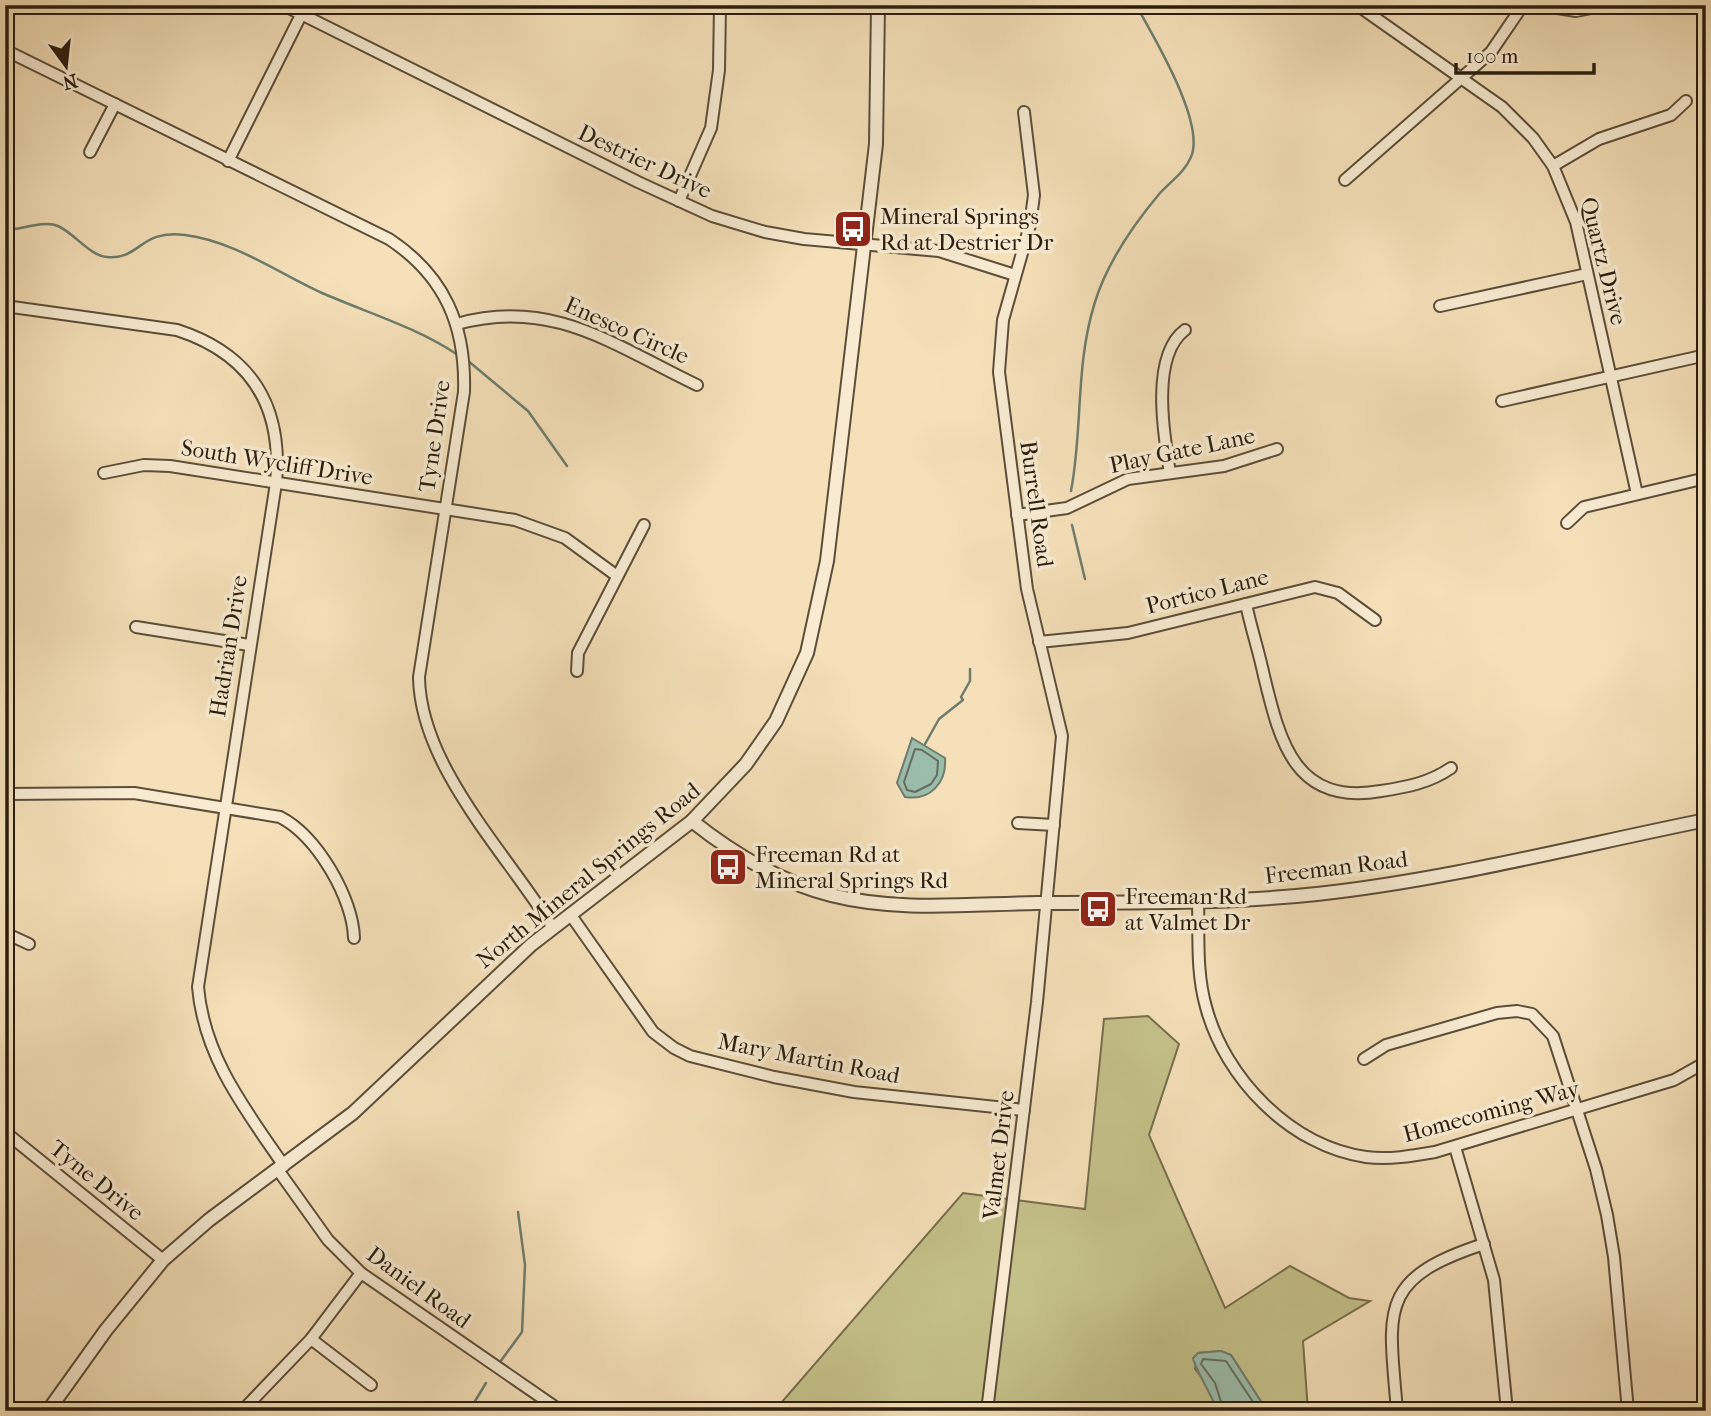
<svg xmlns="http://www.w3.org/2000/svg" width="1711" height="1416" font-family="'IM FELL French Canon',serif">
<style>
.green{fill:#c4c08a;stroke:#776e4c;stroke-width:2}
.water{fill:#9cbdac;stroke:#6e7d6d;stroke-width:2}
.lines{fill:none;stroke-linecap:round;stroke-linejoin:round}
.shore{stroke:#636d5d;stroke-width:2}
.stream{stroke:#6e7d6d;stroke-width:2.5}
.minor-casing{stroke:#5d4e39;stroke-width:14}
.tertiary-casing{stroke:#5d4e39;stroke-width:16}
.minor{stroke:#f8ebd2;stroke-width:10}
.tertiary{stroke:#f8ebd2;stroke-width:12}
.labels{text-anchor:middle;stroke-width:7;stroke-linejoin:round;paint-order:stroke}
.street-label{font-size:23px;fill:#2a1d0e;stroke:#f8ebd2}
.poi-label{font-size:23px;fill:#2a1d0e;stroke:#f8ebd2;text-anchor:start}
</style>
<rect width="100%" height="100%" fill="#f5e0b9"/>
<filter id="stains"><feTurbulence type="fractalNoise" baseFrequency=".00286" numOctaves="4"/><feColorMatrix values="0 0 0 0 .2 0 0 0 0 .09 0 0 0 0 .02 0 0 0 .5 -.17"/></filter>
<radialGradient id="worn" r=".72"><stop offset=".6" stop-color="#630" stop-opacity="0"/><stop offset="1" stop-color="#630" stop-opacity=".3"/></radialGradient>
<polygon class="green" points="1148,1016 1179,1044 1149,1135 1225,1308 1290,1266 1349,1298 1370,1301 1303,1341 1308,1411 1267,1411 1231,1355 1221,1351 1198,1353 1195,1369 1209,1386 1218,1411 774,1411 963,1193 1085,1209 1104,1019"/>
<g class="water">
<path d="M912 738 945 758C947 783 930 801 905 797L897 783Z"/>
<path d="M1221 1351 1231 1355 1267 1411H1218C1213 1399 1193 1364 1193 1358L1198 1353Z"/>
</g>
<g class="lines">
<g class="shore">
<polygon points="915,749 922,750 938,761 937,775 931,784 915,792 907,790 904,782"/>
<polyline points="1224,1411 1215,1383 1201,1364 1203,1359 1226,1361 1259,1411"/>
</g>
<g class="stream">
<path d="M5 230C20 230 44 220 58 226 74 233 90 256 107 257 141 260 139 229 185 235 234 241 278 273 322 293 368 313 416 327 458 355"/>
<polyline points="467,360 528,411 567,466"/>
<path d="M1071 491C1083 429 1075 365 1095 302 1107 263 1134 224 1160 193 1170 182 1185 172 1191 157 1206 123 1153 36 1136 5"/>
<polyline points="1072,525 1085,579"/>
<polyline points="925,744 939,719 963,700 961,697 970,681 970,669"/>
<polyline points="500,1362 522,1332 525,1265 518,1212"/>
<polyline points="469,1411 486,1383"/>
</g>
<defs>
<g id="minor">
<polyline points="283,5 638,182 712,216 765,232 804,239 939,251 1015,275"/>
<polyline points="1357,5 1502,107 1533,138 1553,166 1576,222 1637,494"/>
<polyline points="1539,5 1576,11 1607,5"/>
<path d="M5 50 389 239C445 276 466 326 464 392L419 677C420 766 507 854 553 928"/>
<polyline points="90,152 115,104"/>
<polyline points="228,161 306,5"/>
<polyline points="1553,166 1599,139 1671,115 1686,101"/>
<polyline points="1345,180 1491,52 1523,5"/>
<polyline points="679,201 711,128 719,70 720,5"/>
<path d="M5 306 177 330C251 354 283 406 276 483L198 987C204 1057 245 1109 284 1166"/>
<polyline points="1440,306 1587,274"/>
<path d="M457 324C552 297 615 346 697 385"/>
<polyline points="1502,401 1706,355"/>
<polyline points="104,473 144,465 170,466 515,520 565,538 617,576"/>
<path d="M1170 473C1164 436 1150 356 1185 330"/>
<polyline points="1017,515 1067,508 1128,479 1224,466 1277,449"/>
<polyline points="1567,523 1584,507 1706,478"/>
<path d="M1246 604C1251 628 1259 652 1264 676 1280 742 1295 806 1381 791 1407 787 1429 783 1451 768"/>
<polyline points="136,627 249,645"/>
<polyline points="1039,642 1128,633 1315,587 1338,593 1375,620"/>
<polyline points="577,671 578,653 644,525"/>
<path d="M5 794 134 793 280 817C317 836 353 898 354 938"/>
<polyline points="1018,823 1054,825"/>
<path d="M1198 900C1199 936 1196 972 1206 1007 1225 1078 1290 1146 1366 1157 1389 1160 1412 1156 1435 1152L1674 1080 1706 1062"/>
<polyline points="570,914 653,1032 674,1048 690,1056 774,1077 854,1092 1024,1110"/>
<polyline points="5,933 29,944"/>
<polyline points="1364,1059 1386,1045 1497,1013 1517,1011 1532,1014 1553,1036 1596,1169 1607,1215 1614,1257 1628,1411"/>
<polyline points="5,1132 163,1260"/>
<polyline points="1455,1147 1494,1280 1507,1411"/>
<polyline points="278,1170 328,1240 361,1273 561,1411"/>
<polyline points="311,1339 371,1385"/>
<polyline points="242,1411 311,1339 361,1273"/>
<polyline points="987,1411 1037,1002 1062,736 1027,589 999,372 1003,320 1030,225 1034,195 1024,112"/>
<path d="M1397 1411C1389 1311 1376 1279 1484 1244"/>
</g>
<g id="tertiary">
<path d="M692 821C732 853 781 882 831 895 897 912 969 904 1037 903 1129 902 1224 904 1317 894 1447 880 1577 846 1706 820"/>
<polyline points="48,1411 106,1330 163,1260 209,1220 353,1113 531,945 692,821 746,764 776,721 807,653 827,561 876,144 878,5"/>
</g>
</defs>
<use href="#minor" class="minor-casing"/>
<use href="#tertiary" class="tertiary-casing"/>
<use href="#minor" class="minor"/>
<use href="#tertiary" class="tertiary"/>
</g>
<defs>
<symbol id="bus-square" viewBox="-11 -11 22 22"><rect x="-9" y="-9" width="18" height="18" rx="4" fill="#8f2418" stroke="#f8ebd2"/><path d="M-5-6H5V4H4V6H2V4H-2V6H-4V4H-5ZM-3.5-4V0h7V-4ZM-3.5 1.2v1.5H-2V1.2ZM2 1.2v1.5H3.5V1.2Z" fill="#fff"/></symbol>
</defs>
<g fill-rule="evenodd">
<use href="#bus-square" x="831" y="207" width="44" height="44"/>
<use href="#bus-square" x="706" y="845" width="44" height="44"/>
<use href="#bus-square" x="1076" y="887" width="44" height="44"/>
</g>
<g class="labels">
<g class="street-label">
<text transform="translate(645 161) rotate(25)" y="8">Destrier Drive</text>
<text transform="translate(1604 261) rotate(76)" y="8">Quartz Drive</text>
<text transform="translate(627 330) rotate(24)" y="8">Enesco Circle</text>
<text transform="translate(434 436) rotate(-82)" y="8">Tyne Drive</text>
<text transform="translate(1182 450) rotate(-12)" y="8">Play Gate Lane</text>
<text transform="translate(277 462) rotate(9)" y="8">South Wycliff Drive</text>
<text transform="translate(1037 504) rotate(82)" y="8">Burrell Road</text>
<text transform="translate(1207 591) rotate(-14)" y="8">Portico Lane</text>
<text transform="translate(228 646) rotate(-81)" y="8">Hadrian Drive</text>
<text transform="translate(1336 867) rotate(-7)" y="8">Freeman Road</text>
<text transform="translate(588 875) rotate(-39)" y="8">North Mineral Springs Road</text>
<text transform="translate(809 1058) rotate(11)" y="8">Mary Martin Road</text>
<text transform="translate(1491 1111) rotate(-15)" y="8">Homecoming Way</text>
<text transform="translate(998 1155) rotate(-83)" y="8">Valmet Drive</text>
<text transform="translate(97 1180) rotate(39)" y="8">Tyne Drive</text>
<text transform="translate(419 1287) rotate(36)" y="8">Daniel Road</text>
</g>
<g class="poi-label">
<text x="880" y="224">Mineral Springs<tspan x="880" dy="26">Rd at Destrier Dr</tspan></text>
<text x="755" y="862">Freeman Rd at<tspan x="755" dy="26">Mineral Springs Rd</tspan></text>
<text x="1125" y="904">Freeman Rd<tspan x="1125" dy="26">at Valmet Dr</tspan></text>
</g>
</g>
<rect width="1711" height="1416" fill="none" stroke="#f5e0b9" stroke-width="28"/>
<rect x="7" y="7" width="1697" height="1402" fill="none" stroke="#2a1d0e" stroke-width="3.5"/>
<rect x="14" y="14" width="1683" height="1388" fill="none" stroke="#2a1d0e" stroke-width="2"/>
<g transform="translate(66 66) rotate(165)" stroke="#f8ebd2" stroke-width="5" paint-order="stroke">
<path d="M0-5L12 26L0 18L-12 26Z" fill="#2a1d0e"/>
<text y="-10" font-size="19" font-weight="bold" text-anchor="middle" fill="#2a1d0e">N</text>
</g>
<path d="M1456 63v10h138v-10" fill="none" stroke="#2a1d0e" stroke-width="3.5"/>
<text x="1466" y="63" font-size="21" fill="#2a1d0e" stroke="#f8ebd2" stroke-width="5" paint-order="stroke">100 m</text>
<rect width="100%" height="100%" filter="url(#stains)"/>
<rect width="100%" height="100%" fill="url(#worn)"/>
</svg>
